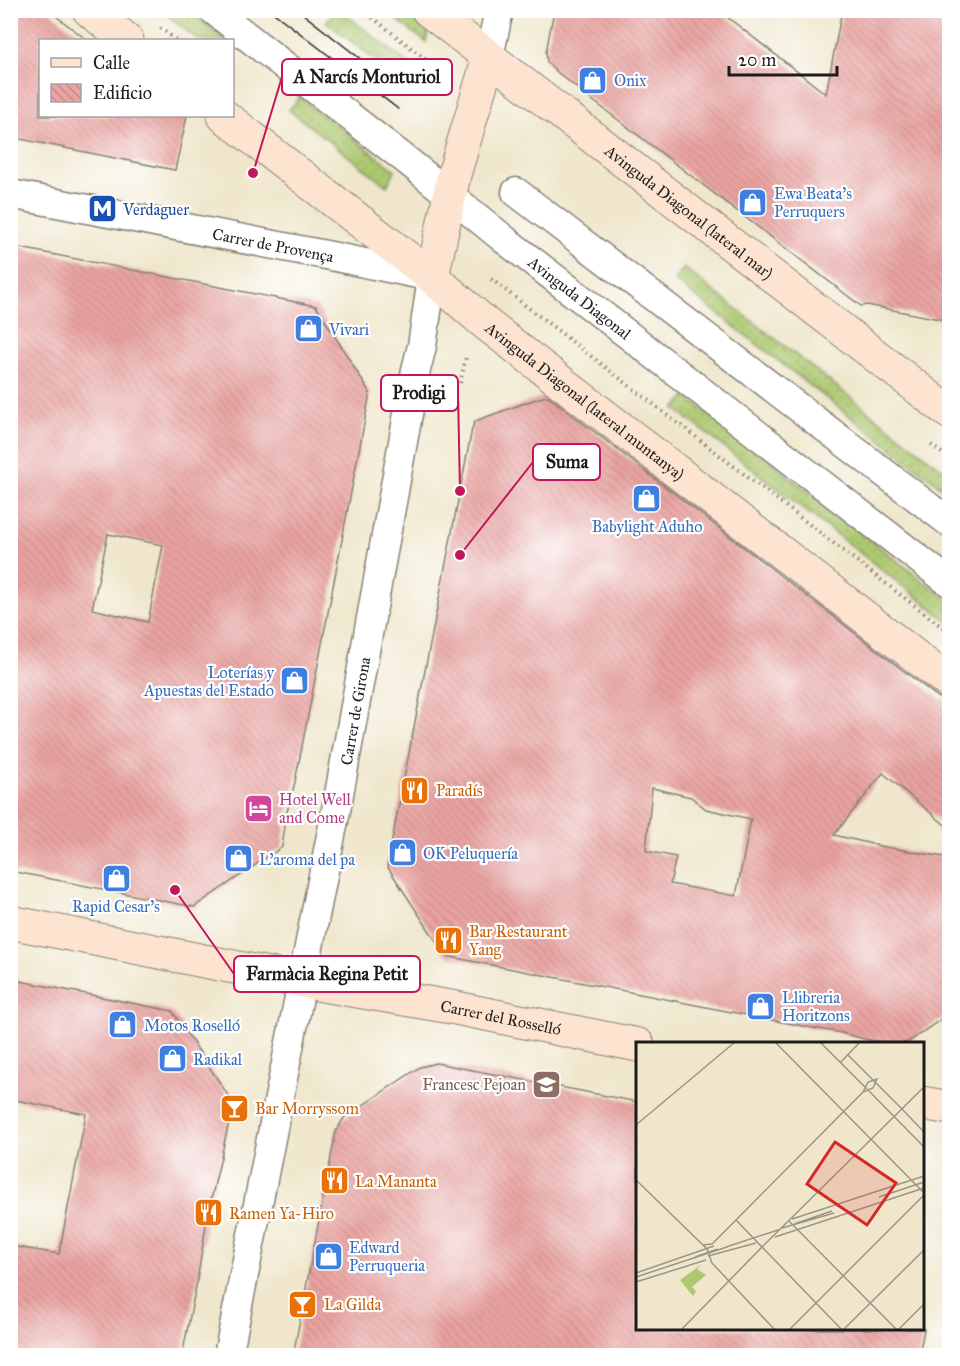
<svg xmlns="http://www.w3.org/2000/svg" width="960" height="1366" font-family="'IM FELL Great Primer',serif">
<style>
.grass{fill:url(#grass-dots);stroke:#647246;stroke-width:1.5}
.building{fill:url(#building-back-hatch);fill-rule:evenodd}
.lines{fill:none;stroke-linecap:round;stroke-linejoin:round}
.street-casing{stroke:#868174;stroke-width:31}
.secondary-casing{stroke:#868174;stroke-width:35}
.path{stroke:#868174;stroke-width:4;stroke-dasharray:1.5 4.5;stroke-linecap:butt}
.street{stroke:#fff;stroke-width:28}
.secondary{stroke:#fde4d1;stroke-width:33}
.tram{stroke:#1c1c1c;stroke-width:1.5}
.labels{text-anchor:middle;stroke-width:4.5;stroke-linejoin:round;paint-order:stroke}
.shop-label{font-size:16px;fill:#366cbe;stroke:#fff;text-anchor:start}
.transit-label{font-size:16px;fill:#164399;stroke:#fff;text-anchor:start}
.street-label{font-size:16px;fill:#1c1c1c;stroke:#fff}
.food-label{font-size:16px;fill:#c56008;stroke:#fff;text-anchor:start}
.hotel-label{font-size:16px;fill:#b23c85;stroke:#fff;text-anchor:start}
.education-label{font-size:16px;fill:#785e54;stroke:#fff;text-anchor:end}
.inset-road{fill:none;stroke:#9b9585;stroke-width:1.5}
.view{fill:#d62828;fill-opacity:0.15;stroke:#d62828;stroke-width:3}
.inset-edge{fill:none;stroke:#1c1c1c;stroke-width:3}
.leader{fill:none;stroke:#c2185b;stroke-width:2}
.callout-dot{fill:#c2185b;stroke:#fff;stroke-width:2}
.callout{fill:#fff;stroke:#c2185b;stroke-width:2}
.callout-label{font-size:18px;text-anchor:middle;font-weight:bold;fill:#1c1c1c}
</style>
<defs>
<pattern id="grass-dots" width="8" height="8" patternUnits="userSpaceOnUse" patternTransform="scale(1.5)"><rect width="8" height="8" fill="#adc86f"/><path d="M2 2h.1M6 6h.1" fill="none" stroke="#94ab60" stroke-width="1.8" stroke-linecap="round"/></pattern>
<pattern id="building-back-hatch" width="6" height="6" patternUnits="userSpaceOnUse" patternTransform="scale(1.5)"><rect width="6" height="6" fill="#e9a3a0"/><path d="M-1 5l2 2M0 0l6 6M5-1l2 2" fill="none" stroke="#c78c89"/></pattern>
</defs>
<rect width="100%" height="100%" fill="#fff"/>
<filter id="ink" filterUnits="userSpaceOnUse"><feTurbulence type="fractalNoise" baseFrequency=".0167" numOctaves="2"/><feDisplacementMap in="SourceGraphic" scale="12" xChannelSelector="R" yChannelSelector="G"/><feConvolveMatrix kernelMatrix="1 2 1 2 8 2 1 2 1" color-interpolation-filters="sRGB"/></filter>
<filter id="wash" filterUnits="userSpaceOnUse"><feTurbulence type="fractalNoise" baseFrequency=".008" numOctaves="4" result="noise"/><feDisplacementMap in="SourceGraphic" scale="24" xChannelSelector="R" yChannelSelector="G"/><feGaussianBlur stdDeviation="1.35" result="paint"/><feColorMatrix in="noise" values="0 0 0 0 0 0 0 0 0 0 0 0 0 0 0 0 0 1.4 0 .05"/><feComposite in="paint" operator="in"/></filter>
<g filter="url(#wash)">
<rect width="100%" height="100%" fill="#efe6cb"/>
<g class="grass">
<polygon points="161,11 189,11 227,40 199,40"/>
<polygon points="334,11 341,11 419,72 416,91 326,22"/>
<polygon points="385,11 405,11 429,29 426,42"/>
<polygon points="300,97 395,170 387,186 289,110"/>
<polygon points="684,268 949,474 949,493 674,280"/>
<polygon points="686,396 949,601 949,622 675,409"/>
</g>
<g id="blocks">
<g class="building">
<polygon points="10,10 48,10 87,40 40,40 40,116 187,116 175,170 10,137"/>
<polygon points="554,10 718,10 826,94 842,10 913,10 950,14 950,321 867,305 861,306 587,96 557,72 547,62 546,52"/>
<path d="M10 246 316 306 370 393 327 618 295 782 287 812 282 847 194 907 10 871ZM108 534 163 545 148 622 92 609Z"/>
<path d="M548 396 939 698 950 702V829L883 773 834 835 880 846 950 858V1013L908 1042 896 1044 864 1039 842 1033 813 1028 446 956 387 866 472 429 475 421 539 398ZM652 788 691 797 706 809 751 819 736 896 670 884 676 857 646 851Z"/>
<polygon points="10,979 172,1011 230,1098 233,1105 208,1213 197,1281 182,1356 10,1356 10,1246 59,1254 86,1114 10,1099"/>
<polygon points="436,1063 638,1102 638,1329 924,1329 919,1356 293,1356 336,1131 344,1118 381,1093 420,1067"/>
</g>
</g>
</g>
<g filter="url(#ink)">
<use href="#blocks" fill-opacity="0" stroke="#868174" stroke-width="1.5"/>
<g class="lines">
<defs>
<g id="street">
<path id="s1" d="M213 10 410 163 505 240 950 583"/>
<polyline points="489,57 499,10"/>
<polyline points="516,192 950,523"/>
<path id="s2" d="M10 194 331 256 432 277 422 346 416 370 338 800 228 1356"/>
</g>
<g id="secondary">
<polyline points="89,10 127,40"/>
<path id="s3" d="M428 10 950 413"/>
<path id="s4" d="M224 116 432 277 486 324 950 683"/>
<polyline points="432,277 454,175 489,57"/>
<path id="s5" d="M10 922 328 986 451 1007 638 1045"/>
<polyline points="922,1103 950,1108"/>
</g>
</defs>
<use href="#street" class="street-casing"/>
<use href="#secondary" class="secondary-casing"/>
<g class="path">
<polyline points="363,10 424,58 449,75"/>
<polyline points="160,28 176,40"/>
<polyline points="491,279 950,633"/>
<polyline points="460,383 466,357"/>
<polyline points="931,445 950,459"/>
</g>
<use href="#street" class="street"/>
<use href="#secondary" class="secondary"/>
<g class="tram">
<polyline points="270,10 398,109"/>
<polyline points="298,10 408,96"/>
</g>
</g>
</g>
<defs>
<symbol id="shop-square" viewBox="-11 -11 22 22"><rect x="-9" y="-9" width="18" height="18" rx="4" fill="#3f7fe0" stroke="#fff"/><path d="M-5-2.5h2.3a2.7 3.5 0 0 1 5.4 0H5L5.5 6h-11ZM-1.5-2.5h3a1.5 2.3 0 0 0-3 0Z" fill="#fff"/></symbol>
<symbol id="metro-square" viewBox="-11 -11 22 22"><rect x="-9" y="-9" width="18" height="18" rx="4" fill="#1a4fb4" stroke="#fff"/><path d="M-5.5 5V-5H-3L0 0L3-5H5.5V5H3V-.5L0 4L-3-.5V5Z" fill="#fff"/></symbol>
<symbol id="restaurant-square" viewBox="-11 -11 22 22"><rect x="-9" y="-9" width="18" height="18" rx="4" fill="#e8710a" stroke="#fff"/><path d="M-5-6h1v4h1v-4h1v4h1v-4h1v5L-1.5 .5V6h-2V.5L-5-1ZM5-6V6H3V1.5H1.5Q1.5-4 5-6Z" fill="#fff"/></symbol>
<symbol id="hotel-square" viewBox="-11 -11 22 22"><rect x="-9" y="-9" width="18" height="18" rx="4" fill="#d1479c" stroke="#fff"/><path d="M-6-4.5h1.5V1H6V5H4.5V3h-9V5H-6ZM-4 0a1.8 1.8 0 1 1 3.6 0ZM.5 0V-2.5h3Q6-2.5 6 0Z" fill="#fff"/></symbol>
<symbol id="school-square" viewBox="-11 -11 22 22"><rect x="-9" y="-9" width="18" height="18" rx="4" fill="#8d6e63" stroke="#fff"/><path d="M0-5L7-2L0 1L-7-2ZM-4 1L0 2.5L4 1V4Q0 6-4 4Z" fill="#fff"/></symbol>
<symbol id="bar-square" viewBox="-11 -11 22 22"><rect x="-9" y="-9" width="18" height="18" rx="4" fill="#e8710a" stroke="#fff"/><path d="M-6-5H6L.8 .8V4.5H3.5V6h-7V4.5H-.8V.8Z" fill="#fff"/></symbol>
</defs>
<g fill-rule="evenodd">
<use href="#shop-square" x="576" y="64" width="33" height="33"/>
<use href="#shop-square" x="736" y="186" width="33" height="33"/>
<use href="#metro-square" x="86" y="192" width="33" height="33"/>
<use href="#shop-square" x="292" y="312" width="33" height="33"/>
<use href="#shop-square" x="630" y="482" width="33" height="33"/>
<use href="#shop-square" x="278" y="664" width="33" height="33"/>
<use href="#restaurant-square" x="398" y="774" width="33" height="33"/>
<use href="#hotel-square" x="242" y="792" width="33" height="33"/>
<use href="#shop-square" x="386" y="836" width="33" height="33"/>
<use href="#shop-square" x="222" y="842" width="33" height="33"/>
<use href="#shop-square" x="100" y="862" width="33" height="33"/>
<use href="#restaurant-square" x="432" y="924" width="33" height="33"/>
<use href="#shop-square" x="744" y="990" width="33" height="33"/>
<use href="#shop-square" x="106" y="1008" width="33" height="33"/>
<use href="#shop-square" x="156" y="1042" width="33" height="33"/>
<use href="#school-square" x="530" y="1068" width="33" height="33"/>
<use href="#bar-square" x="218" y="1092" width="33" height="33"/>
<use href="#restaurant-square" x="318" y="1164" width="33" height="33"/>
<use href="#restaurant-square" x="192" y="1196" width="33" height="33"/>
<use href="#shop-square" x="312" y="1240" width="33" height="33"/>
<use href="#bar-square" x="286" y="1288" width="33" height="33"/>
</g>
<g class="labels">
<g class="shop-label">
<text x="614" y="86">Onix</text>
<text x="774" y="199">Ewa Beata's<tspan x="774" dy="18">Perruquers</tspan></text>
<text x="329" y="335">Vivari</text>
<text x="647" y="532" text-anchor="middle">Babylight Aduho</text>
<text x="274" y="678" text-anchor="end">Loterías y<tspan x="274" dy="18">Apuestas del Estado</tspan></text>
<text x="423" y="859">OK Peluquería</text>
<text x="259" y="865">L'aroma del pa</text>
<text x="116" y="912" text-anchor="middle">Rapid Cesar's</text>
<text x="782" y="1003">Llibreria<tspan x="782" dy="18">Horitzons</tspan></text>
<text x="144" y="1031">Motos Roselló</text>
<text x="193" y="1065">Radikal</text>
<text x="349" y="1253">Edward<tspan x="349" dy="18">Perruqueria</tspan></text>
</g>
<g class="transit-label">
<text x="123" y="215">Verdaguer</text>
</g>
<g class="street-label">
<text dy="6" stroke="none"><textPath href="#s3" startOffset="330">Avinguda Diagonal (lateral mar)</textPath></text>
<text dy="6" stroke="none"><textPath href="#s2" startOffset="268">Carrer de Provença</textPath></text>
<text dy="6" stroke="none"><textPath href="#s1" startOffset="466">Avinguda Diagonal</textPath></text>
<text dy="6" stroke="none"><textPath href="#s4" startOffset="460">Avinguda Diagonal (lateral muntanya)</textPath></text>
<text transform="translate(355 711) rotate(-80)" y="6">Carrer de Girona</text>
<text dy="6" stroke="none"><textPath href="#s5" startOffset="500">Carrer del Rosselló</textPath></text>
</g>
<g class="food-label">
<text x="436" y="796">Paradís</text>
<text x="469" y="937">Bar Restaurant<tspan x="469" dy="18">Yang</tspan></text>
<text x="255" y="1114">Bar Morryssom</text>
<text x="355" y="1187">La Mananta</text>
<text x="229" y="1219">Ramen Ya-Hiro</text>
<text x="324" y="1310">La Gilda</text>
</g>
<g class="hotel-label">
<text x="279" y="805">Hotel Well<tspan x="279" dy="18">and Come</tspan></text>
</g>
<g class="education-label">
<text x="526" y="1090">Francesc Pejoan</text>
</g>
</g>
<g transform="translate(636 1042)">
<rect width="288" height="288" fill="#efe6cb"/>
<path d="M66 222 61 227 70 233 56 245 60 249 57 254 44 238Z" fill="#adc86f"/>
<path class="inset-road" d="M139 0 288 151M184 0 231 47M212 13 266 67M204 21 224 0M232 48 288 105M266 67 288 90M0 83 99 0M0 138 71 207 76 221 139 288M243 155 288 140M156 177 288 134M153 179 261 288M158 182 196 169M146 186 198 171M139 195 288 146M67 203 76 202 100 178M90 205 145 187M125 206 288 45M72 214 120 201M59 215 82 207M0 231 78 204M0 235 91 205M0 240 70 218M45 288 125 206M153 288 288 153M206 288 100 178 227 50 232 40 241 37 237 46 227 50M207 288 288 208M262 288 288 262"/>
<path class="view" d="M199 100 260 141 231 183 171 142Z"/>
<rect width="288" height="288" class="inset-edge"/>
</g>
<path class="leader" d="M253 173L282 77M460 491L458 393M460 555L533 462M175 890L234 974"/>
<g class="callout-dot">
<circle cx="253" cy="173" r="6"/>
<circle cx="460" cy="491" r="6"/>
<circle cx="460" cy="555" r="6"/>
<circle cx="175" cy="890" r="6"/>
</g>
<g class="callout">
<rect x="282" y="59" width="170" height="36" rx="6"/>
<rect x="381" y="375" width="77" height="36" rx="6"/>
<rect x="533" y="444" width="67" height="36" rx="6"/>
<rect x="234" y="956" width="186" height="36" rx="6"/>
</g>
<g class="callout-label">
<text x="367" y="83">A Narcís Monturiol</text>
<text x="419" y="399">Prodigi</text>
<text x="567" y="468">Suma</text>
<text x="327" y="980">Farmàcia Regina Petit</text>
</g>
<rect width="960" height="1366" fill="none" stroke="#fff" stroke-width="36"/>
<rect x="39" y="39" width="195" height="78" fill="#ffffff" stroke="#a4a4a4" stroke-width="1.5"/>
<rect x="51" y="58" width="30" height="9" fill="#fde4d1" stroke="#a4a4a4" stroke-width="1.5"/>
<text x="93" y="69" font-size="18" fill="#1c1c1c">Calle</text>
<rect x="51" y="84" width="30" height="18" fill="url(#building-back-hatch)" stroke="#a4a4a4" stroke-width="1.5"/>
<text x="93" y="99" font-size="18" fill="#1c1c1c">Edificio</text>
<path d="M729 66v9h108v-9" fill="none" stroke="#1c1c1c" stroke-width="3"/>
<text x="738" y="66" font-size="18" fill="#1c1c1c" stroke="#ffffff" stroke-width="4.5" paint-order="stroke">20 m</text>
</svg>
